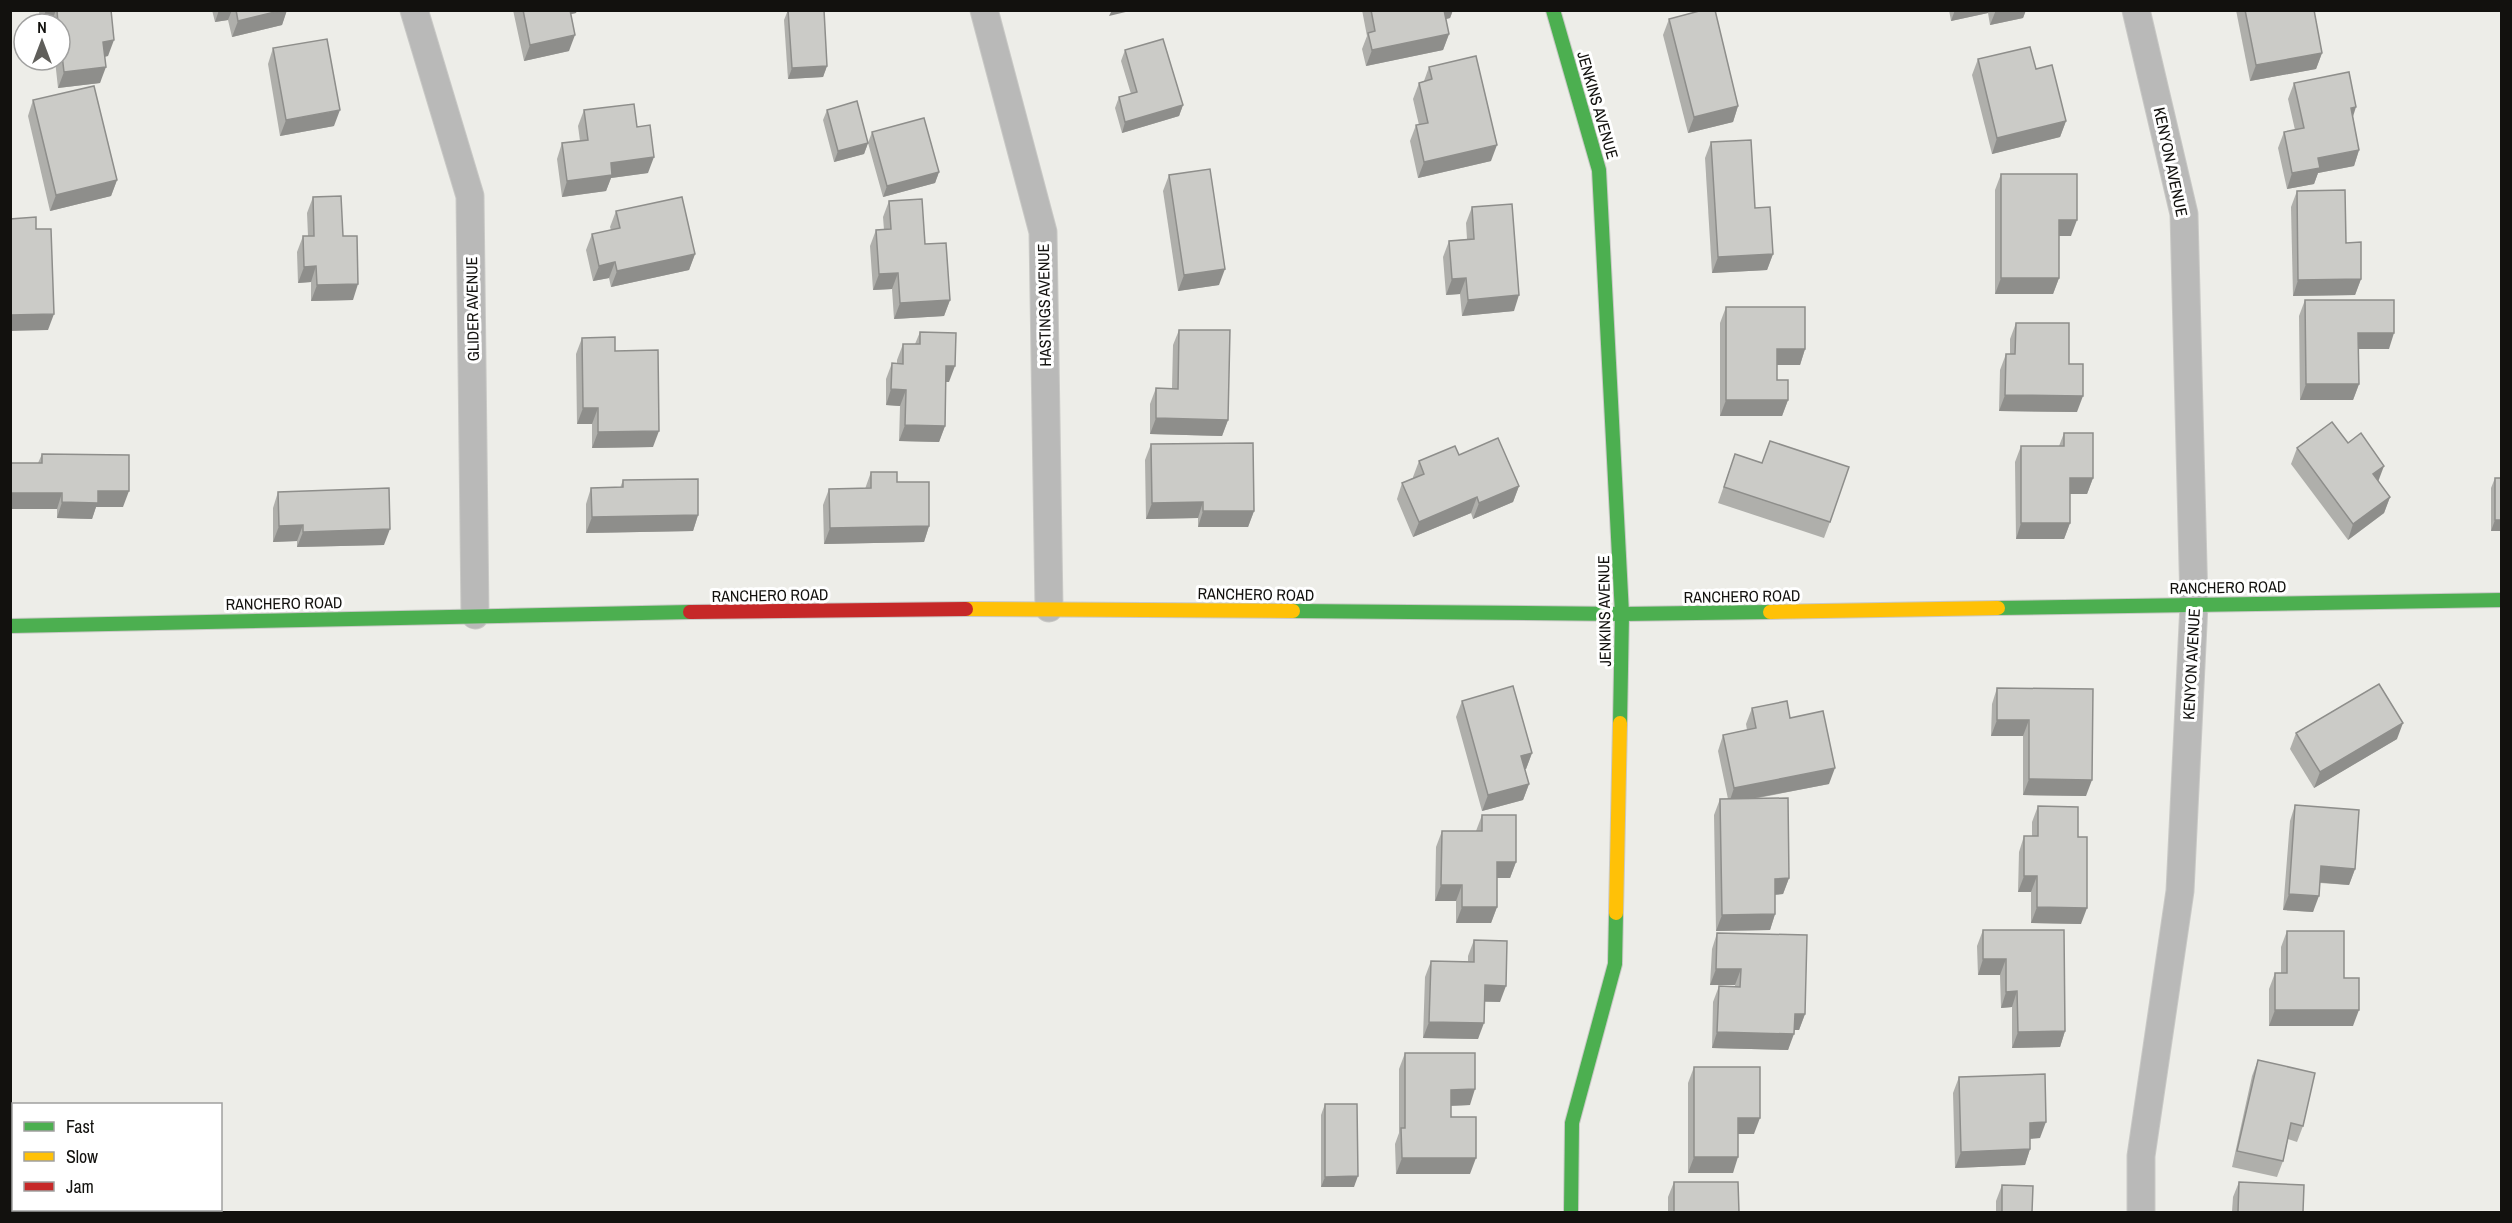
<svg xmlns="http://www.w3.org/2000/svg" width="2512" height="1223" font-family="'Archivo Narrow',sans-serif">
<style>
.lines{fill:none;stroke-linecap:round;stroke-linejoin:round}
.street-casing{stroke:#c9c9c6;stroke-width:29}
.fast-casing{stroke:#c9c9c6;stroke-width:16}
.slow-casing{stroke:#c9c9c6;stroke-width:16}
.jam-casing{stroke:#c9c9c6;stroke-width:16}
.street{stroke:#b9b9b8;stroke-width:27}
.fast{stroke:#4caf50;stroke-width:14}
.slow{stroke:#ffc107;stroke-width:14}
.jam{stroke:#c62828;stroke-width:14}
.wall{fill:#afafab}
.shaded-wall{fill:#8e8e8b}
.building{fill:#cbcbc7;stroke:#8e8e8b;stroke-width:1.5}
.labels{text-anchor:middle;stroke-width:6;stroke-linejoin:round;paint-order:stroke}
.street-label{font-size:16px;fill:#12110e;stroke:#fff}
</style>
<rect width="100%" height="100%" fill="#edede8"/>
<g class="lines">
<defs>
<g id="street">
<polyline points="414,10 470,196 475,615"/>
<polyline points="984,10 1043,232 1049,608"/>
<polyline points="2136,10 2184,214 2194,604 2180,891 2141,1156 2141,1212"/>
</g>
<g id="fast">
<polyline points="1553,10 1599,170 1622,614 1620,723"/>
<polyline points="1998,608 2502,600"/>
<polyline points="1293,611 1622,614 1770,612"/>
<polyline points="10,626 690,612"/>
<polyline points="1571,1212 1572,1123 1615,964 1616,913"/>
</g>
<g id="slow">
<polyline points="966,609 1293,611"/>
<polyline points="1770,612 1998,608"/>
<polyline points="1616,913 1620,723"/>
</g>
<polyline id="jam" points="690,612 966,609"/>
</defs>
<use href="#street" class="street-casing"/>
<use href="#fast" class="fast-casing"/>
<use href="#slow" class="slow-casing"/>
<use href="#jam" class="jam-casing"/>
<use href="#street" class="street"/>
<use href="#fast" class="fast"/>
<use href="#slow" class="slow"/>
<use href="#jam" class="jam"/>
</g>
<g class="wall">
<polygon points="39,10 111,10 108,56 104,57 100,83 58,88 55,60 60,60 60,24 40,24"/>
<polygon points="212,10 287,10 282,25 232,37 228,20 215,22"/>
<polygon points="513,10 577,10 576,13 570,14 569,51 524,61"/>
<polygon points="788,10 827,66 823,77 788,79 784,20"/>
<polygon points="1362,10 1453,10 1450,18 1446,19 1449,34 1443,50 1366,66 1362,49 1367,36"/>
<polygon points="1949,10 2026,10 2023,18 1990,25 1988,13 1951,21"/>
<polygon points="2236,10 2314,10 2322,53 2316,69 2250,81"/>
<polygon points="1669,19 1738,106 1733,122 1688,133 1663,35"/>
<polygon points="273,48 334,126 280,136 268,64"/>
<polygon points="1125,50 1183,105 1179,116 1122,133 1115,108 1119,97 1131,94 1121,61"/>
<polygon points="1978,59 2036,69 2066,121 2060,137 1992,154 1972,75"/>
<polygon points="1429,67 1491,161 1418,178 1410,141 1416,125 1419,125 1413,99 1419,83 1424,81"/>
<polygon points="2294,83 2353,117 2359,150 2354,166 2318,173 2314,184 2287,189 2278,148 2284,132 2295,130 2288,99"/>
<polygon points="33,100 117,180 111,196 50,211 28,116"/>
<polygon points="584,110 637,127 648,173 611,178 606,191 562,197 557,159 562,143 580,141 578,126"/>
<polygon points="827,110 868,143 872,132 939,172 935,183 883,197 868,143 864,154 834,162 823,120"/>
<polygon points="1711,142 1755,208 1773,254 1767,270 1712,273 1705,158"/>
<polygon points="2001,174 2071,236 2059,236 2059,278 2053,294 1995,294 1995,190"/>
<polygon points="1169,175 1219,285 1178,291 1163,191"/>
<polygon points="2297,191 2346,243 2361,279 2355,295 2293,296 2291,207"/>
<polygon points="313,197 343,236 353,300 311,301 311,282 298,283 297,252 303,236 308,236 307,213"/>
<polygon points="889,201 925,244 950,300 944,316 894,319 892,289 873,290 870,246 876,230 884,230 883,217"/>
<polygon points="1472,207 1514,311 1462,316 1460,294 1446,295 1443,257 1449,241 1467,239 1466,223"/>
<polygon points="616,211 695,254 689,270 611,287 609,278 593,281 586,250 592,234 611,230 610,227"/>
<polygon points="2305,300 2389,349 2358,349 2359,384 2353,400 2300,400 2299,316"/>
<polygon points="1726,307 1805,349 1800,365 1777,365 1777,380 1788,400 1782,416 1720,416 1720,323"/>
<polygon points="2016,323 2069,364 2077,412 1999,411 2000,370 2006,354 2010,354 2010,339"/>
<polygon points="1179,330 1228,420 1222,436 1150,434 1150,404 1156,388 1172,388 1173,345"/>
<polygon points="920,332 949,382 946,382 945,426 939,442 899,441 900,406 886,405 886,379 892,363 897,363 897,360 903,344 915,344"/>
<polygon points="582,338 653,447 592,448 592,424 577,424 576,354"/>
<polygon points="2064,433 2093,478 2087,494 2070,494 2070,523 2064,539 2016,539 2015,462 2021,446 2059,446"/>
<polygon points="1770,441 1830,522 1824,538 1718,503 1735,454 1762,463"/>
<polygon points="1151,444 1254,511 1248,527 1198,527 1198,518 1146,519 1145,460"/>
<polygon points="2297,448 2378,482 2390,497 2384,513 2348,540 2291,464"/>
<polygon points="42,454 123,507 96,507 92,519 57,518 57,509 10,509 11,463 38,463"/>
<polygon points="1459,455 1519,486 1513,502 1473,519 1471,513 1413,537 1397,499 1402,483 1413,478 1413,477 1419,461"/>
<polygon points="871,472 897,482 929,526 924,542 824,544 823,505 829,489 865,489"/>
<polygon points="2495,478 2502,478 2502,531 2491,531 2491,488"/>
<polygon points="623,480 698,515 693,531 586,533 586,504 591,488 620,488"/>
<polygon points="278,492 384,545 297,547 297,541 273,542 273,508"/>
<polygon points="1997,688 2093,689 2086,796 2023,795 2023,736 1991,736 1992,704"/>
<polygon points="1462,701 1532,753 1526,769 1525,769 1529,784 1523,800 1482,811 1456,717"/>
<polygon points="1752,708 1790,718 1829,784 1753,799 1789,878 1783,894 1775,895 1775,914 1770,930 1716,931 1714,815 1720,799 1728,799 1718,751 1723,735 1747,730 1746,724"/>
<polygon points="2296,733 2397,739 2314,788 2290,749"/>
<polygon points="2295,805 2355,869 2349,885 2320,883 2313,912 2283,910 2290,821"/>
<polygon points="2038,806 2078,837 2081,924 2031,923 2031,892 2018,892 2019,852 2024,836 2032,836 2032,822"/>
<polygon points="1482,815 1516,862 1510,878 1497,878 1497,907 1491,923 1456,923 1456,901 1435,901 1436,847 1442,831 1476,831"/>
<polygon points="1983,930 2065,1031 2060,1047 2012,1048 2012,1007 2001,1008 2000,975 1978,975 1977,946"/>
<polygon points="2287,931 2353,1026 2269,1026 2269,989 2275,973 2281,973 2281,947"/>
<polygon points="1717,933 1805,1014 1799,1030 1794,1030 1788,1050 1712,1048 1713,1002 1719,986 1735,987 1735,985 1710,985 1712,949"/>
<polygon points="1474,940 1500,1002 1484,1002 1478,1039 1423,1038 1425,977 1431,961 1468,962 1468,956"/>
<polygon points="1405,1053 1470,1105 1451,1106 1451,1117 1470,1174 1396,1174 1395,1144 1399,1133 1399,1069"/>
<polygon points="2258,1060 2303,1126 2297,1142 2288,1139 2283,1161 2277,1177 2232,1167 2252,1076"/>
<polygon points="1694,1067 1754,1134 1738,1134 1733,1173 1688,1173 1688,1083"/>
<polygon points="1959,1077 2040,1138 2030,1139 2030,1149 2025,1165 1955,1168 1953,1093"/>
<polygon points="1325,1104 1354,1187 1321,1187 1321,1115"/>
<polygon points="1674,1182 1739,1212 1668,1212 1668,1197"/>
<polygon points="2239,1182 2303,1212 2232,1212 2233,1197"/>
<polygon points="2002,1185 2032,1212 1996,1212 1996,1201"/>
</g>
<g class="shaded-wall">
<polygon points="46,10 56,10 51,24 41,24"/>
<polygon points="219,10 232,10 228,20 215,22"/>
<polygon points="283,10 287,10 282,25 232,37 238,21"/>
<polygon points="564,10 577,10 576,13 562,16"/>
<polygon points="1112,10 1134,10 1109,16"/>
<polygon points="1441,10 1453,10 1450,18 1437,21"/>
<polygon points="1955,10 1989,10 1988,13 1951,21"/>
<polygon points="1996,10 2026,10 2023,18 1990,25"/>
<polygon points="1449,34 1443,50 1366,66 1372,50"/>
<polygon points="575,35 569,51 524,61 530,45"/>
<polygon points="114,40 108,56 97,58 103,42"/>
<polygon points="2322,53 2316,69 2250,81 2256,65"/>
<polygon points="827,66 823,77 788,79 792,68"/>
<polygon points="106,67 100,83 58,88 64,72"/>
<polygon points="1183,105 1179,116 1122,133 1125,122"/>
<polygon points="1738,106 1733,122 1688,133 1694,117"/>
<polygon points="2356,107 2351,123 2351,108"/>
<polygon points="340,110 334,126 280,136 286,120"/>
<polygon points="2066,121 2060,137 1992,154 1997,138"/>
<polygon points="868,143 864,154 834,162 838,151"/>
<polygon points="1497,145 1491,161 1418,178 1424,162"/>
<polygon points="2359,150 2354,166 2318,173 2314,184 2287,189 2292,173 2318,158"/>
<polygon points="654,157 648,173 611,178 606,191 562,197 567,181 611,163"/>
<polygon points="939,172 935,183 883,197 887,186"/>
<polygon points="117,180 111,196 50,211 56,195"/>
<polygon points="2059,220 2077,220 2071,236 2053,236"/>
<polygon points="695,254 689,270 611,287 617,271"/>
<polygon points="1773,254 1767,270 1712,273 1718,257"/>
<polygon points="615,262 609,278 593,281 599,266"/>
<polygon points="316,266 311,282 298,283 304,267"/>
<polygon points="1225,269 1219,285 1178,291 1184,275"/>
<polygon points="898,273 892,289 873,290 879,274"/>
<polygon points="1466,278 1460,294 1446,295 1452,279"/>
<polygon points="2001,278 2059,278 2053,294 1995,294"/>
<polygon points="2361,279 2355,295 2293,296 2298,280"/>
<polygon points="358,284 353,300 311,301 317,285"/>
<polygon points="1519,295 1514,311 1462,316 1468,300"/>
<polygon points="950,300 944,316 894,319 900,303"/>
<polygon points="54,314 48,330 10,331 10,315"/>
<polygon points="2358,333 2394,333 2389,349 2352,349"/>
<polygon points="1777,349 1805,349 1800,365 1771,365"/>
<polygon points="946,366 955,366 949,382 940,382"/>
<polygon points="2306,384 2359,384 2353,400 2300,400"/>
<polygon points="891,389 906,390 900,406 886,405"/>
<polygon points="2005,395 2083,396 2077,412 1999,411"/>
<polygon points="1726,400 1788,400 1782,416 1720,416"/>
<polygon points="583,408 598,408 592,424 577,424"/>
<polygon points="1156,418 1228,420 1222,436 1150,434"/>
<polygon points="905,425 945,426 939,442 899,441"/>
<polygon points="659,431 653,447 592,448 598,432"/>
<polygon points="2384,466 2378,482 2373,474"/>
<polygon points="2070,478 2093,478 2087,494 2064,494"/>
<polygon points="1519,486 1513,502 1473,519 1479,503"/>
<polygon points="98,491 129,491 123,507 96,507 92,519 57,518 62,502"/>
<polygon points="11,493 62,493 57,509 10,509"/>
<polygon points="1477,497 1471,513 1413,537 1419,522"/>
<polygon points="2390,497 2384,513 2348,540 2353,524"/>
<polygon points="1203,502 1198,518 1146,519 1152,503"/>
<polygon points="1203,511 1254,511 1248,527 1198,527"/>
<polygon points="698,515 693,531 586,533 592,517"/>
<polygon points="2495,520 2502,520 2502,531 2491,531"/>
<polygon points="2021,523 2070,523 2064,539 2016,539"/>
<polygon points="303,525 297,541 273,542 279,526"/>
<polygon points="929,526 924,542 824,544 830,528"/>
<polygon points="390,529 384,545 297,547 303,532"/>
<polygon points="1997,720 2029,720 2023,736 1991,736"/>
<polygon points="2403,723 2397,739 2314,788 2320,772"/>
<polygon points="1532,753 1526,769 1516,772 1521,756"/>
<polygon points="1835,768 1829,784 1729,803 1734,788"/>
<polygon points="2029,779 2092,780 2086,796 2023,795"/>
<polygon points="1529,784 1523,800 1482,811 1488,795"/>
<polygon points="1497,862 1516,862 1510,878 1491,878"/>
<polygon points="2321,866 2355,869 2349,885 2315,882"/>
<polygon points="2024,876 2037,876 2031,892 2018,892"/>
<polygon points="1789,878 1783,894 1769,895 1775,879"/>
<polygon points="1441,885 1462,885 1456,901 1435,901"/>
<polygon points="2289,894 2319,896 2313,912 2283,910"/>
<polygon points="1462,907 1497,907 1491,923 1456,923"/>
<polygon points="2037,907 2087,908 2081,924 2031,923"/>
<polygon points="1775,914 1770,930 1716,931 1722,915"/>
<polygon points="1983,959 2006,959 2000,975 1978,975"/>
<polygon points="1716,969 1741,969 1735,985 1710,985"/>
<polygon points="1485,985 1506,986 1500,1002 1479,1001"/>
<polygon points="2017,991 2012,1007 2001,1008 2006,992"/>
<polygon points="2275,1010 2359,1010 2353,1026 2269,1026"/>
<polygon points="1795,1014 1805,1014 1799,1030 1789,1030"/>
<polygon points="1429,1022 1484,1023 1478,1039 1423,1038"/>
<polygon points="2065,1031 2060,1047 2012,1048 2018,1032"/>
<polygon points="1717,1032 1794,1034 1788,1050 1712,1048"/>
<polygon points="1475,1089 1470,1105 1445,1106 1451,1090"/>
<polygon points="1738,1118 1760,1118 1754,1134 1733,1134"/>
<polygon points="2046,1122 2040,1138 2024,1139 2030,1123"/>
<polygon points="2030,1149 2025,1165 1955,1168 1961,1152"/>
<polygon points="1694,1157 1738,1157 1733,1173 1688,1173"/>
<polygon points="1402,1158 1476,1158 1470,1174 1396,1174"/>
<polygon points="1358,1176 1354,1187 1321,1187 1325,1177"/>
</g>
<g class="building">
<polygon points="57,10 111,10 114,40 103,42 106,67 64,72 60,38 60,24 58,24"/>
<polygon points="236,10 283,10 238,21"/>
<polygon points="523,10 570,10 575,35 530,45"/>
<polygon points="788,10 824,10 827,66 792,68"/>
<polygon points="1371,10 1444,10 1449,34 1372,50 1368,33 1375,31"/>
<polygon points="1703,10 1715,10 1738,106 1694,117 1669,19"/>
<polygon points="2245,10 2314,10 2322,53 2256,65"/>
<polygon points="327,39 340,110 286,120 273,48"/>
<polygon points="1163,39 1183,105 1125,122 1119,97 1137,92 1125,50"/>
<polygon points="2030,47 2036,69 2052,65 2066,121 1997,138 1978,59"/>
<polygon points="1476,56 1497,145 1424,162 1416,125 1428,123 1419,83 1432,79 1429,67"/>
<polygon points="2349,72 2356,107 2351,108 2359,150 2318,158 2320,168 2292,173 2284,132 2304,128 2294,83"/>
<polygon points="94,86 117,180 56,195 33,100"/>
<polygon points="857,101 868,143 838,151 827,110"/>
<polygon points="634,104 637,127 650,125 654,157 611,163 612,175 567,181 562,143 588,140 584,110"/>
<polygon points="924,118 939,172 887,186 872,132"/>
<polygon points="1751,140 1755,208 1770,207 1773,254 1718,257 1711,142"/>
<polygon points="1210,169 1225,269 1184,275 1169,175"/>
<polygon points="2001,174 2077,174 2077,220 2059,220 2059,278 2001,278"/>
<polygon points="2345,190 2346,243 2361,242 2361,279 2298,280 2297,191"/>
<polygon points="341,196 343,236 357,236 358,284 317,285 316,266 304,267 303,236 314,236 313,197"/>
<polygon points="682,197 695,254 617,271 615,262 599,266 592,234 620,228 616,211"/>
<polygon points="922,199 925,244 946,243 950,300 900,303 898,273 879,274 876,230 891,229 889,201"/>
<polygon points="1512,204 1519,295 1468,300 1466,278 1452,279 1449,241 1474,239 1472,207"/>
<polygon points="36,217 36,229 51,229 54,314 10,315 10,219"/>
<polygon points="2305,300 2394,300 2394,333 2358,333 2359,384 2306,384"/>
<polygon points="1726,307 1805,307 1805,349 1777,349 1777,380 1788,380 1788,400 1726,400"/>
<polygon points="2016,323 2069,323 2069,364 2083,364 2083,396 2005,395 2006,354 2015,354"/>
<polygon points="1179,330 1230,330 1228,420 1156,418 1156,388 1178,389"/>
<polygon points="920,332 956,333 955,366 946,366 945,426 905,425 906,390 891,389 892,363 903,364 903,344 920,344"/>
<polygon points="615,337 615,351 658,350 659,431 598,432 598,408 583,408 582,338"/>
<polygon points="2332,422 2348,443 2361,433 2384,466 2373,474 2390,497 2353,524 2297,448"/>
<polygon points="2064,433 2093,433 2093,478 2070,478 2070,523 2021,523 2021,446 2064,446"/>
<polygon points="1498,438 1519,486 1479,503 1477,497 1419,522 1402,483 1424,474 1419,461 1455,446 1459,455"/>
<polygon points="1770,441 1849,467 1830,522 1724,487 1735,454 1762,463"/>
<polygon points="1253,443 1254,511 1203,511 1203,502 1152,503 1151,444"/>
<polygon points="42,454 129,455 129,491 98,491 98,503 62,502 62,493 11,493 11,463 42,463"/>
<polygon points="871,472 897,472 897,482 929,482 929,526 830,528 829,489 871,488"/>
<rect x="2495" y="478" width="7" height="42"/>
<polygon points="698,479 698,515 592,517 591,488 623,487 623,480"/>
<polygon points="389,488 390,529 303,532 303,525 279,526 278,492"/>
<polygon points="2379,684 2403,723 2320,772 2296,733"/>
<polygon points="1513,686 1532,753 1521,756 1529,784 1488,795 1462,701"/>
<polygon points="1997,688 2093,689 2092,780 2029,779 2029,720 1997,720"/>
<polygon points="1787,701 1790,718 1823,711 1835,768 1734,788 1723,735 1756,728 1752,708"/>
<polygon points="1788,798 1789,878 1775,879 1775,914 1722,915 1720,799"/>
<polygon points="2295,805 2359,810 2355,869 2321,866 2319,896 2289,894"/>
<polygon points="2038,806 2078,807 2078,837 2087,837 2087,908 2037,907 2037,876 2024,876 2024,836 2038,836"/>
<polygon points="1482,815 1516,815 1516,862 1497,862 1497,907 1462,907 1462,885 1441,885 1442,831 1482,831"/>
<polygon points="1983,930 2064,930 2065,1031 2018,1032 2017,991 2006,992 2006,959 1983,959"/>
<polygon points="2287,931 2344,931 2344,978 2359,978 2359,1010 2275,1010 2275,973 2287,973"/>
<polygon points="1717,933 1807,935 1805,1014 1795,1014 1794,1034 1717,1032 1719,986 1740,987 1741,969 1716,969"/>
<polygon points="1474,940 1507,941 1506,986 1485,985 1484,1023 1429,1022 1431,961 1474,962"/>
<polygon points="1405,1053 1475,1053 1475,1089 1451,1090 1451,1117 1476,1117 1476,1158 1402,1158 1401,1128 1405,1128"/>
<polygon points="2258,1060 2315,1073 2303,1126 2291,1123 2283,1161 2237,1151"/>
<polygon points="1694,1067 1760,1067 1760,1118 1738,1118 1738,1157 1694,1157"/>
<polygon points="2045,1074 2046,1122 2030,1123 2030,1149 1961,1152 1959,1077"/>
<polygon points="1325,1104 1357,1104 1358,1176 1325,1177"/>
<polygon points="1674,1182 1738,1182 1739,1212 1674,1212"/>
<polygon points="2239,1182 2304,1185 2303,1212 2238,1212"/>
<polygon points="2002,1185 2033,1186 2032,1212 2002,1212"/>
</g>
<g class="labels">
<g class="street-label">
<text transform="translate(1598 105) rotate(74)" y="6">JENKINS AVENUE</text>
<text transform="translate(2171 162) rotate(78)" y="6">KENYON AVENUE</text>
<text transform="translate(1044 305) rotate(-91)" y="6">HASTINGS AVENUE</text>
<text transform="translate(472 309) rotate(-91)" y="6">GLIDER AVENUE</text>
<text transform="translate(2228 587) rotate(-1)" y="6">RANCHERO ROAD</text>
<text transform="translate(1256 594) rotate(1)" y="6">RANCHERO ROAD</text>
<text transform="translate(770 595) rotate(-1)" y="6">RANCHERO ROAD</text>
<text transform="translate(1742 596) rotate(-1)" y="6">RANCHERO ROAD</text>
<text transform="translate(284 603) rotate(-1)" y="6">RANCHERO ROAD</text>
<text transform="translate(1604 611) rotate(-91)" y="6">JENKINS AVENUE</text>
<text transform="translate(2191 664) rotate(-87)" y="6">KENYON AVENUE</text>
</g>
</g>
<rect width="2512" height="1223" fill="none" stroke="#12110e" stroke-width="24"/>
<rect x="12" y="1103" width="210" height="108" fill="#ffffff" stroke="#a0a09f" stroke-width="1.5"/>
<rect x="24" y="1122" width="30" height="9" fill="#4caf50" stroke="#a0a09f" stroke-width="1.5"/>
<text x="66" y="1133" font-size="18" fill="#12110e">Fast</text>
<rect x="24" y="1152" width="30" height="9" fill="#ffc107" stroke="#a0a09f" stroke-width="1.5"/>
<text x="66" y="1163" font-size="18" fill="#12110e">Slow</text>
<rect x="24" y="1182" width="30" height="9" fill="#c62828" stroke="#a0a09f" stroke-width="1.5"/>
<text x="66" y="1193" font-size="18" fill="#12110e">Jam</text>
<g transform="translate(42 42)"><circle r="28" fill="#ffffff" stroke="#a0a09f" stroke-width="1.5"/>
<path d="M0-4.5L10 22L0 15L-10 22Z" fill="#5f5e5a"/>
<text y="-9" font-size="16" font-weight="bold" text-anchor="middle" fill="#12110e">N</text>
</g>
</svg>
